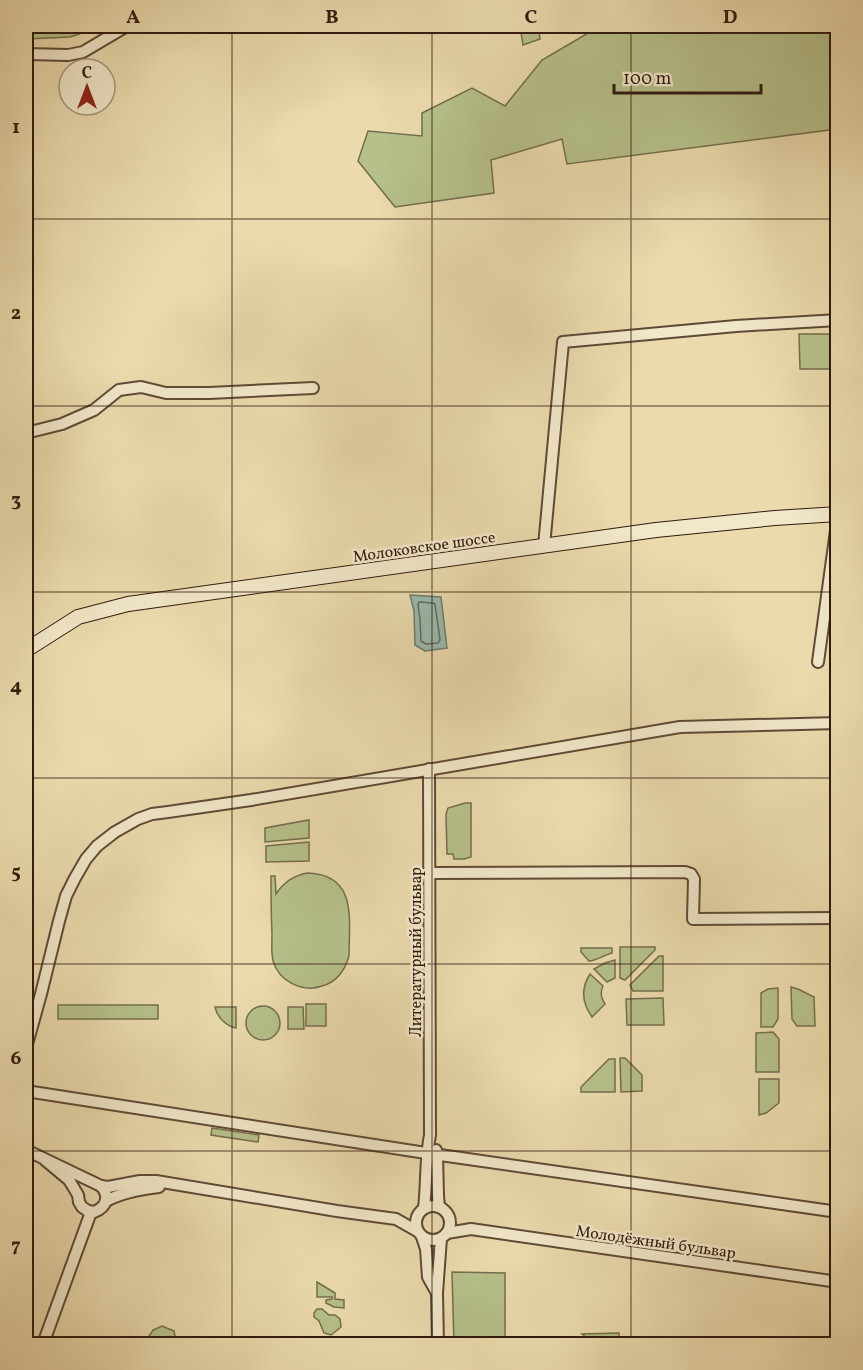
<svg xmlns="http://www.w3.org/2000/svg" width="863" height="1370" font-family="Vollkorn,serif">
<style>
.green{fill:#b6c08a;stroke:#746d4d;stroke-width:1.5}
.water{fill:#98baae;stroke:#6f7a6f;stroke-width:1.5}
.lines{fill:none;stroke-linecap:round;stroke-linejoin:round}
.shore{stroke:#646a5f;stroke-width:1.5}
.street-casing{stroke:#5f4a37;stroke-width:14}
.secondary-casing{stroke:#311a10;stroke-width:16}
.street{stroke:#f1e7c9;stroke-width:10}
.secondary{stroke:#f1e7c9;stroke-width:14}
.grid{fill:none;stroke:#311a10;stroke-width:1.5;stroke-opacity:0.55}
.labels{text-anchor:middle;stroke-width:5;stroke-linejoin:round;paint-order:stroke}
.street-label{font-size:16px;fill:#311a10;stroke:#f1e7c9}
.neatline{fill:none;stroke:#311a10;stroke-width:2}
.grid-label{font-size:20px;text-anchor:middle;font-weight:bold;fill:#311a10}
</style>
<rect width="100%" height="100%" fill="#eadaac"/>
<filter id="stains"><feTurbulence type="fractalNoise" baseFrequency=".00333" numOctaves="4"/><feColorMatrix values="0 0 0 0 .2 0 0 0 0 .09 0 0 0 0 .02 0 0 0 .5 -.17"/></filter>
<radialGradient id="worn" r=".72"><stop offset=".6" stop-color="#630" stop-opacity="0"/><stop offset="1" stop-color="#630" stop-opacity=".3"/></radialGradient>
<g class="green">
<polygon points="26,26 103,26 70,37 26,39"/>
<polygon points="520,26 538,26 540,39 523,45"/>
<polygon points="600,26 837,26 837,129 567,164 562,139 491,160 494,193 395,207 358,161 368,131 422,136 422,113 472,88 505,106 542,60"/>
<polygon points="799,334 837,334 837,369 800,369"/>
<polygon points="465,803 471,803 471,857 464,859 454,859 453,854 447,854 446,814 448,808"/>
<polygon points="309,820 309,838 265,842 265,828"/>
<polygon points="309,842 309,861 266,862 266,846"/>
<path d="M307 873C358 874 349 920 349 956 345 970 337 982 322 986 302 993 279 981 273 961 271 952 272 942 272 933 271 914 271 895 271 876H275L276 894C284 882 293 876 307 873Z"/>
<polygon points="620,947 655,947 655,950 625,980 620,978"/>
<path d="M581 948H612V953C604 955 596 961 589 961L581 952Z"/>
<polygon points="659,956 663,956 663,991 633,991 630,985"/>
<polygon points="615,960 615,978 607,982 594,969 605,963"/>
<path d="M590 974 603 986C600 992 601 998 605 1004L592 1017C582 1003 581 988 590 974Z"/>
<polygon points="791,987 798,989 814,997 815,1026 797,1026 792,1019"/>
<polygon points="778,988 778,1019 773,1027 761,1027 761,993 768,989"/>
<polygon points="663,998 664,1025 627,1025 626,999"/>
<rect x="306" y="1004" width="20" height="22"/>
<rect x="58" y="1005" width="100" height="14"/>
<circle cx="263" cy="1023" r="17"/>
<path d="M215 1007H236V1028C226 1026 217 1017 215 1007Z"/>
<polygon points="288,1007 303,1007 304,1029 288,1029"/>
<polygon points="773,1032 779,1039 779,1072 756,1072 756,1033"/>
<polygon points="620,1058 625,1058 642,1075 642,1091 621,1092"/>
<polygon points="609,1059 615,1059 615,1092 581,1092 581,1087"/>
<polygon points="759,1079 779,1079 779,1103 766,1113 759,1115"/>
<polygon points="212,1128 259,1135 258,1142 211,1135"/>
<polygon points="452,1272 505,1273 505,1344 454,1344"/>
<polygon points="317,1282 335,1293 335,1299 344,1300 344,1308 334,1307 326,1303 326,1300 332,1299 332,1297 317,1297"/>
<polygon points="317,1309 322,1309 329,1315 335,1315 340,1319 341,1327 331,1335 324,1333 319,1321 314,1317 314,1313"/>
<polygon points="162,1326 174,1331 176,1341 175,1344 149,1344 147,1339 153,1330"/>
<polygon points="619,1333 619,1340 600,1344 594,1344 582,1334"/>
</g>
<polygon class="water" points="410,595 441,597 447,648 425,651 415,645 414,611"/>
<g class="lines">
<polygon class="shore" points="419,602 433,603 435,604 440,640 438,643 426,644 421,641 420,619 418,605"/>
<defs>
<g id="street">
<polyline points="26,54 68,55 83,52 127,26"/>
<polyline points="26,433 62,424 94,410 119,390 141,387 166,393 209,393 313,388"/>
<polyline points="544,546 563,342 736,326 838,320"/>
<polyline points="818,662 838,516"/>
<polyline points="429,873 685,872 691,874 694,879 693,919 838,918"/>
<polyline points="26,1048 41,994 59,921 66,896 75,878 86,859 97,846 115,832 138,819 152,814 168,812 251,800 680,727 838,723"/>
<polyline points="26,1091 426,1153 838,1212"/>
<path d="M26 1150 101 1186C110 1196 107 1207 94 1212L88 1211 82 1207 79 1202 78 1195 69 1180 45 1160"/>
<polyline points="436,1150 437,1154 438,1196 439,1207"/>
<polyline points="101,1186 108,1187 140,1181 156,1181 337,1211 396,1219 417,1231"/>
<path d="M106 1201C123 1192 141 1189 159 1187"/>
<circle cx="433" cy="1223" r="17"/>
<path d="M424 1208C427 1183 425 1160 430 1135L429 769"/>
<polyline points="447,1233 471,1229 838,1282"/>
<polyline points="422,1237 426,1249 428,1277 437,1293"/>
<polyline points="43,1344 91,1212"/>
<polyline points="438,1344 437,1293 441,1238"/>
</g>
<polyline id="secondary" points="26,650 78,617 128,604 656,530 775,518 838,514"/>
</defs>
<use href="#street" class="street-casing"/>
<use href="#secondary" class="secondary-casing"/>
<use href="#street" class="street"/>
<use href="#secondary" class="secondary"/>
</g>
<path class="grid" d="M232 26V1344M432 26V1344M631 26V1344M26 219H838M26 406H838M26 592H838M26 778H838M26 964H838M26 1151H838"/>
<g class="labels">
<g class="street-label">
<text transform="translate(424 546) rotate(-8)" y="6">Молоковское шоссе</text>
<text transform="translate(415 952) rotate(-90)" y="6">Литературный бульвар</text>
<text transform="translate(656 1241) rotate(8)" y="6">Молодёжный бульвар</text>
</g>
</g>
<rect width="863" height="1370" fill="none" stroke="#eadaac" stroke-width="66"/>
<g transform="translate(87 87)"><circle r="28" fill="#f1e7c9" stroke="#a4957f" stroke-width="1.5"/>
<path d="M0-4.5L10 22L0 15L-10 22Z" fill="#8f2418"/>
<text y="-9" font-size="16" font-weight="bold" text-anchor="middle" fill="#311a10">С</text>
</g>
<path d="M614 84v9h147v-9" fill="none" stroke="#311a10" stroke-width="3"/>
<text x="623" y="84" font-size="18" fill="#311a10" stroke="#f1e7c9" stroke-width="4.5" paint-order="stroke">100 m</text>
<rect x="33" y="33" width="797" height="1304" class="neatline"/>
<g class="grid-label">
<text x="133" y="23">A</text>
<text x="332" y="23">B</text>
<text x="531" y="23">C</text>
<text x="730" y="23">D</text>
<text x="16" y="133">1</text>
<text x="16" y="319">2</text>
<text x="16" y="506">3</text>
<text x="16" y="692">4</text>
<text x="16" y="878">5</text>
<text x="16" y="1064">6</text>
<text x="16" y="1251">7</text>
</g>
<rect width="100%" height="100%" filter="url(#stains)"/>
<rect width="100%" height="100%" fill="url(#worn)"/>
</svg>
